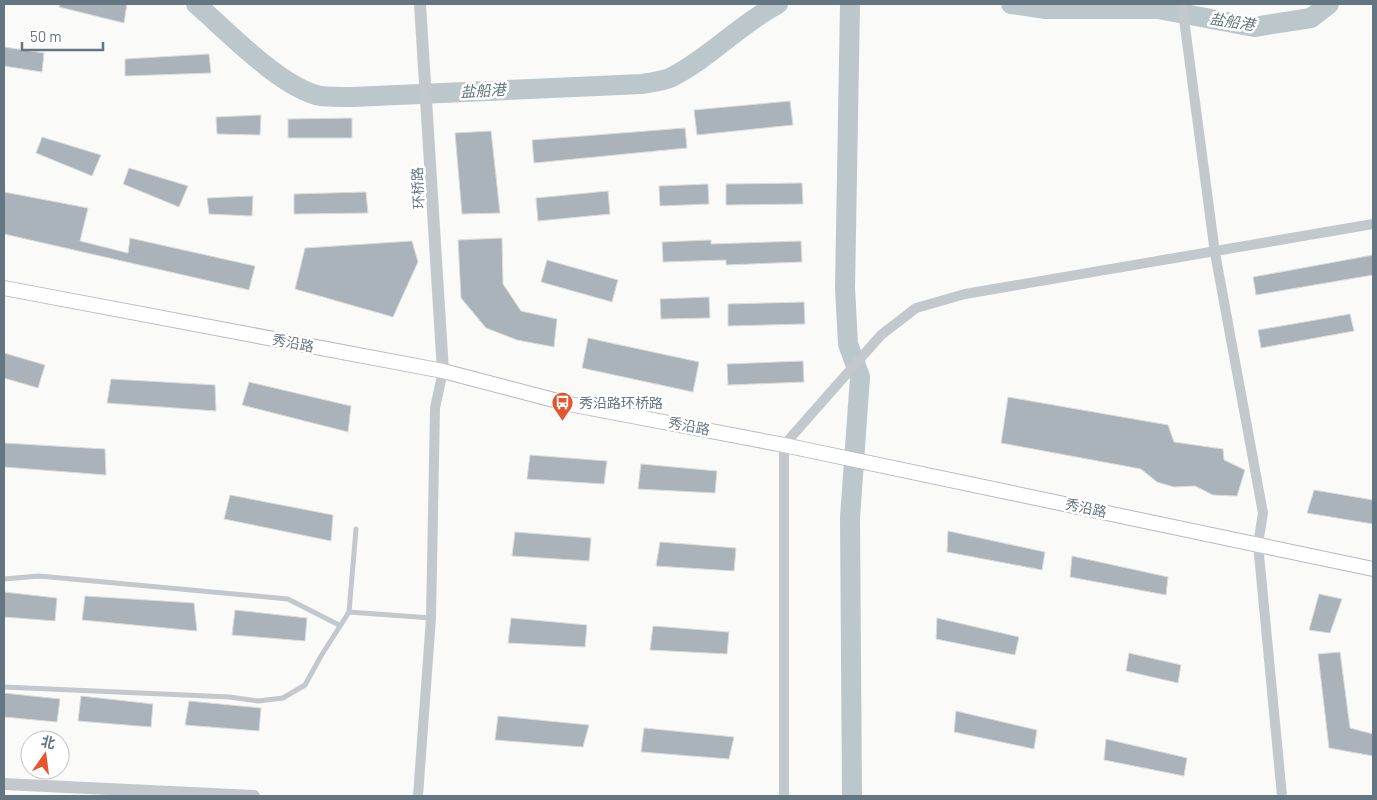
<svg xmlns="http://www.w3.org/2000/svg" width="1377" height="800" font-family="Barlow,'Noto Sans SC',sans-serif">
<style>
.lines{fill:none;stroke-linecap:round;stroke-linejoin:round}
.river{stroke:#bbc7cb;stroke-width:20}
.building{fill:#aab3b9;stroke:#dcdcda}
.secondary-casing{stroke:#b3babf;stroke-width:16}
.service{stroke:#c3c8cc;stroke-width:5}
.minor{stroke:#c3c8cc;stroke-width:10}
.tertiary{stroke:#c3c8cc;stroke-width:12}
.secondary{stroke:#fff;stroke-width:14}
.labels{text-anchor:middle;stroke-width:5;stroke-linejoin:round;paint-order:stroke}
.street-label{font-size:14px;fill:#657683;stroke:#fff}
.poi-label{font-size:14px;fill:#657683;stroke:#fff;text-anchor:start}
.water-label{font-size:15px;font-style:italic;fill:#60757c;stroke:#fff}
</style>
<rect width="100%" height="100%" fill="#fafaf8"/>
<g class="lines">
<g class="river">
<path d="M196 4C226 30 282 89 321 96 331 97 342 97 352 97L642 84C652 82 664 81 672 77 711 57 740 24 778 4"/>
<polyline points="850,4 845,288 848,344 860,377 850,518 852,796"/>
<polyline points="1011,4 1046,9 1158,9 1254,27 1311,18 1329,4"/>
</g>
</g>
<g class="building">
<polygon points="60,4 127,4 124,23 59,7"/>
<polygon points="4,47 44,53 42,72 4,66"/>
<polygon points="209,54 211,73 125,76 125,59"/>
<polygon points="790,101 793,125 697,135 694,110"/>
<polygon points="261,115 260,135 217,134 216,117"/>
<polygon points="352,118 352,138 288,138 288,119"/>
<polygon points="685,128 687,148 534,163 532,140"/>
<polygon points="491,131 500,213 462,214 455,133"/>
<polygon points="42,137 101,155 92,176 36,153"/>
<polygon points="129,168 188,186 179,207 123,184"/>
<polygon points="802,183 803,204 726,205 726,184"/>
<polygon points="708,184 709,204 660,206 659,186"/>
<polygon points="608,191 610,214 538,221 536,198"/>
<polygon points="4,192 88,208 80,241 128,253 130,238 255,266 249,290 4,234"/>
<polygon points="366,192 368,213 294,214 294,194"/>
<polygon points="253,196 252,216 209,214 207,198"/>
<polygon points="502,238 503,284 521,311 557,319 554,347 517,340 486,328 461,298 458,240"/>
<polygon points="711,240 711,244 801,241 802,262 726,265 726,260 663,262 662,242"/>
<polygon points="412,241 418,262 393,317 295,289 305,248"/>
<polygon points="1373,255 1373,275 1256,295 1253,277"/>
<polygon points="547,260 618,280 612,302 541,282"/>
<polygon points="709,297 710,318 661,319 660,299"/>
<polygon points="804,302 805,324 728,326 728,304"/>
<polygon points="1350,314 1354,331 1261,348 1258,330"/>
<polygon points="588,338 699,362 693,392 582,368"/>
<polygon points="4,353 45,365 38,388 4,378"/>
<polygon points="803,361 804,382 728,385 727,364"/>
<polygon points="111,379 215,385 216,411 107,403"/>
<polygon points="249,382 351,406 348,432 242,405"/>
<polygon points="1008,397 1168,425 1174,442 1223,449 1224,460 1245,470 1237,496 1213,495 1195,486 1174,487 1157,482 1141,469 1001,443"/>
<polygon points="4,443 105,449 106,475 4,467"/>
<polygon points="530,455 607,461 604,484 527,479"/>
<polygon points="641,464 717,471 715,493 638,489"/>
<polygon points="1314,490 1373,500 1373,524 1307,513"/>
<polygon points="230,495 333,515 331,541 224,519"/>
<polygon points="948,531 1045,552 1042,570 947,552"/>
<polygon points="515,532 591,538 589,561 512,556"/>
<polygon points="660,542 736,548 734,571 656,566"/>
<polygon points="1072,556 1168,577 1166,595 1070,577"/>
<polygon points="4,592 57,598 55,621 4,617"/>
<polygon points="1319,594 1342,599 1330,633 1309,630"/>
<polygon points="85,596 194,603 197,631 82,620"/>
<polygon points="235,610 307,618 305,641 232,635"/>
<polygon points="511,618 587,625 585,647 508,643"/>
<polygon points="937,618 1019,637 1015,655 936,639"/>
<polygon points="653,626 729,632 727,654 650,650"/>
<polygon points="1340,652 1350,728 1373,734 1373,756 1329,748 1318,654"/>
<polygon points="1129,653 1181,665 1178,683 1126,671"/>
<polygon points="4,693 60,699 57,722 4,717"/>
<polygon points="81,696 153,704 151,727 78,721"/>
<polygon points="189,701 261,708 259,731 185,725"/>
<polygon points="956,711 1037,730 1034,749 954,732"/>
<polygon points="498,716 589,725 583,747 495,740"/>
<polygon points="644,728 734,737 729,759 641,752"/>
<polygon points="1106,739 1187,758 1184,776 1104,760"/>
</g>
<g class="lines">
<defs>
<polyline id="secondary" points="4,288 443,371 569,404 784,445 1373,569"/>
</defs>
<use href="#secondary" class="secondary-casing"/>
<g class="service">
<polyline points="4,579 39,576 288,599 339,625"/>
<polyline points="349,612 431,618"/>
<polyline points="4,687 230,697 258,701 283,698 305,685 321,656 349,612 356,529"/>
</g>
<g class="minor">
<polyline points="1182,4 1215,253 1263,513 1258,544 1282,796"/>
<polyline points="418,796 431,618 435,408 443,371"/>
<polyline points="784,796 784,445 881,335 916,308 965,294 1373,224"/>
</g>
<g class="tertiary">
<polyline points="420,4 443,371"/>
<polyline points="4,784 254,796"/>
</g>
<use href="#secondary" class="secondary"/>
</g>
<defs>
<symbol id="bus-pin" viewBox="-11 -11 22 30"><path d="M0 17L-7.5 6A9.5 9.5 0 1 1 7.5 6Z" fill="#e4572e" stroke="#fff"/><path d="M-5-6H5V4H4V6H2V4H-2V6H-4V4H-5ZM-3.5-4V0h7V-4ZM-3.5 1.2v1.5H-2V1.2ZM2 1.2v1.5H3.5V1.2Z" fill="#fff"/></symbol>
</defs>
<g fill-rule="evenodd">
<use href="#bus-pin" x="550" y="390" width="25" height="34"/>
</g>
<g class="labels">
<g class="street-label">
<text transform="translate(418 188) rotate(-93)" y="5">环桥路</text>
<text transform="translate(293 343) rotate(11)" y="5">秀沿路</text>
<text transform="translate(689 426) rotate(11)" y="5">秀沿路</text>
<text transform="translate(1086 508) rotate(12)" y="5">秀沿路</text>
</g>
<g class="poi-label">
<text x="579" y="408">秀沿路环桥路</text>
</g>
<g class="water-label">
<text transform="translate(1232 22) rotate(9)" y="5">盐船港</text>
<text transform="translate(483 91) rotate(-3)" y="5">盐船港</text>
</g>
</g>
<rect width="1377" height="800" fill="none" stroke="#657683" stroke-width="10"/>
<g transform="translate(45 755) rotate(14)"><circle r="24" fill="#ffffff" stroke="#c1c8cd"/>
<path d="M0-4L9 19L0 12L-9 19Z" fill="#e4572e"/>
<text y="-8" font-size="14" font-weight="bold" text-anchor="middle" fill="#657683">北</text>
</g>
<path d="M22 42v8h81v-8" fill="none" stroke="#657683" stroke-width="2.5"/>
<text x="30" y="42" font-size="15" fill="#657683" stroke="#ffffff" stroke-width="4" paint-order="stroke">50 m</text>
</svg>
